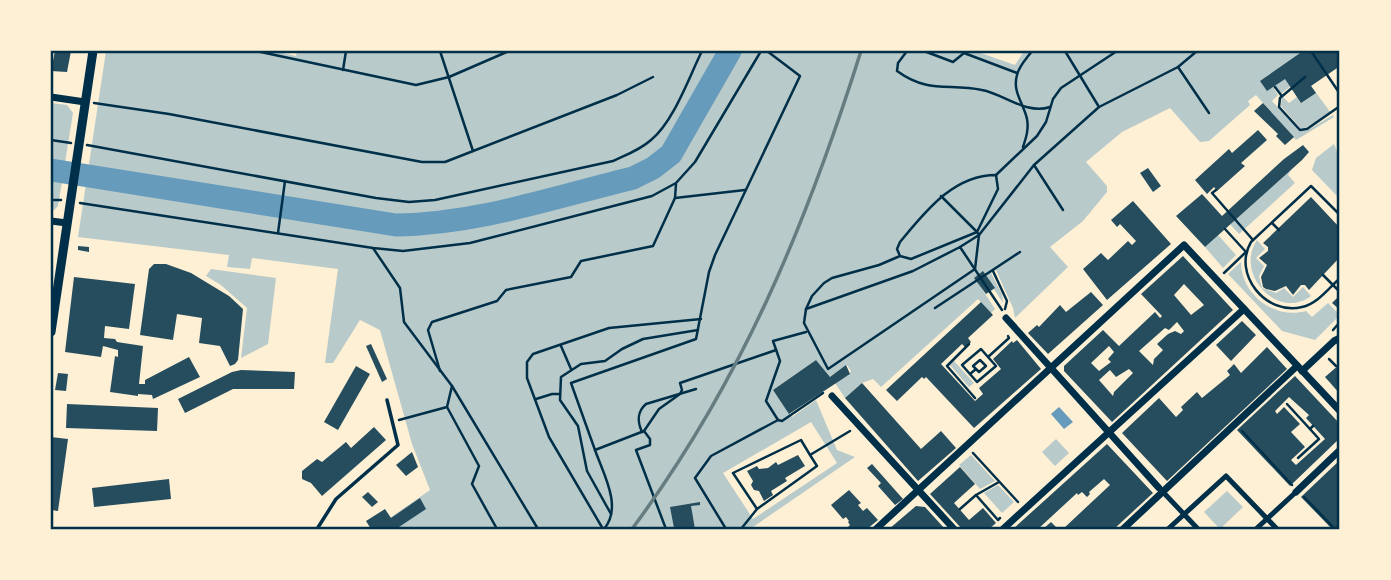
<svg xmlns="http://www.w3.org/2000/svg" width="1391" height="580" font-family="Inter,sans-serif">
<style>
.green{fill:#b9caca;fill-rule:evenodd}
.water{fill:#669bbc}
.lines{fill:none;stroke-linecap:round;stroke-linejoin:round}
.river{stroke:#669bbc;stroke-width:23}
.building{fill:#264d5e;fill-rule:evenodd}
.path{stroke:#003049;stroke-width:2.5}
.service{stroke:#003049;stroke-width:3.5}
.pedestrian{stroke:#003049;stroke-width:5}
.minor{stroke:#003049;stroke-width:7}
.tertiary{stroke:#003049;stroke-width:9}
.rail{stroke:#657d81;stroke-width:3.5}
.neatline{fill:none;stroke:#003049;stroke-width:2.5}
</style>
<rect width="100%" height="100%" fill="#fdf0d5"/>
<g class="green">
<path d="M106 51H274L296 56 297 51H975L1015 65 1024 51H1303L1299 79 1281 94 1277 88 1274 89 1278 95 1272 101 1299 130 1306 131 1333 115 1334 117 1296 140 1256 95 1248 101 1250 105 1209 141 1200 142 1170 108 1122 132 1086 162 1107 186V192L1083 221 1050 247 1068 267 1015 318 1013 308 996 270 991 273 1002 294 1003 303 983 272 975 278 995 309 991 313 978 299 881 387 873 379 862 383 845 398 835 383 849 375 851 371 847 365 830 377 816 360 773 390 792 417 816 400 837 450 855 457 750 529H374L430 490 412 444 380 330 360 320 333 363H325L338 269 252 258 250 269 227 267 229 255 78 237ZM811 422 837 463 753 519 723 473Z"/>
<polygon points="1311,86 1331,113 1304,129 1300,128 1281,106 1282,96 1289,103"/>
<polygon points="51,103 67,105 73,113 58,206 51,213"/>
<polygon points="1334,144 1340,159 1340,199 1312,170 1316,158"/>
<polygon points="1292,168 1288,175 1295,183 1239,234 1230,224"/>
<polygon points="1218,235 1236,255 1223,268 1205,247"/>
<path d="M1257 240 1265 249 1256 258 1264 266 1259 276 1262 288 1276 293 1284 288 1293 297 1303 287 1311 296C1278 321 1234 274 1257 240Z"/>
<path d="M1241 262C1241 294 1274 320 1306 311L1312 317 1328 303 1340 315 1315 340 1282 331 1228 274Z"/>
<polygon points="211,269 276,278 268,344 241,358 247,308 221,285 206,276"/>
<polygon points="954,361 974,383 969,387 950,365"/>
<polygon points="1056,439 1069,453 1055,466 1042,452"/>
<polygon points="971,455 995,481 980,489 959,465"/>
<polygon points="998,485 1014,502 1002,513 984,493"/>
<polygon points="1227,491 1243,507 1220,529 1204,512"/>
</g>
<polygon class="water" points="1059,407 1073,422 1064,429 1051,414"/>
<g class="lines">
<path class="river" d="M51 170 396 225C477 224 555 197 633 178L653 168 671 154 730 51"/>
</g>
<g class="building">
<polygon points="55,51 71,51 67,72 51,71"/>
<polygon points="1303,51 1340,51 1340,66 1311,86 1316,93 1301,103 1285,79 1267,91 1260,81"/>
<polygon points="1263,103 1294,137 1285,145 1276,136 1278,134 1254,111"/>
<polygon points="1258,130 1267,140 1241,163 1245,166 1217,191 1214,187 1207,194 1195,180 1229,149 1232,153"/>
<polygon points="1303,145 1309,152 1302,160 1205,247 1176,216 1202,194 1222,216 1284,159"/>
<polygon points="1148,168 1161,186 1153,192 1140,173"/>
<polygon points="1311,197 1340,228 1340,257 1309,290 1305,285 1301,285 1293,295 1286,286 1275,291 1266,289 1263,287 1261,277 1267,265 1259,258 1268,251 1268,247 1263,243"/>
<polygon points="1133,201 1171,244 1107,300 1083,269 1101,253 1108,260 1128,241 1132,245 1136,241 1120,224 1117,227 1111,220"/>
<polygon points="78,246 89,247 89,252 78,250"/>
<path d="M1183 256 1233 310 1112 422 1064 371V366L1103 330 1119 346 1155 312 1160 318 1162 316 1141 294ZM1184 284 1204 305 1191 315 1174 295ZM1177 322 1184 331 1181 334 1175 331 1168 334 1157 344 1163 350 1154 359 1153 365 1139 351 1165 328 1169 330ZM1109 346 1114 352 1108 359 1111 362 1099 371 1091 363ZM1129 369 1133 373 1114 392 1113 396 1099 380 1110 370 1116 377Z"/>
<polygon points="154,264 166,264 191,273 229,296 243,309 238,360 235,364 230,366 220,346 199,343 202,318 177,314 173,340 140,335 149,269"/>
<polygon points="983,271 995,288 986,294 974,278"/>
<polygon points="74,277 135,284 129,329 105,326 104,338 115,339 117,342 143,346 139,384 145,384 145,380 189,357 200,377 153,399 152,395 138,394 138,396 110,392 115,356 118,357 118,350 103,346 101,357 65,352"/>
<polygon points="1091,292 1103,305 1048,354 1028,333 1037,325 1039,327 1060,305 1066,312"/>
<polygon points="1340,295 1340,310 1332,303"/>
<polygon points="981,302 993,315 968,338 971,342 965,347 962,344 941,364 975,401 983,394 979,388 1001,369 993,359 1012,341 1013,343 1017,340 1041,369 974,428 926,377 924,379 922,377 897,401 886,390"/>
<polygon points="1242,321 1256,335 1231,361 1216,345"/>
<polygon points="371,344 387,379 382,382 366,346"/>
<polygon points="1267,347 1287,369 1167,481 1122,433 1159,398 1176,417 1183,410 1181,407 1197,392 1202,398 1230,375 1227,371 1234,364 1241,373"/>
<polygon points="816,360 830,377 846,365 850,374 789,414 773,390"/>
<polygon points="1340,364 1340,394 1325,377"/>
<polygon points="356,366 370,374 338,430 324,422"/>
<polygon points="241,370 295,372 294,389 233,389 185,413 178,399 232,372"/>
<polygon points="58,373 68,374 66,391 55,390"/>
<path d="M1295 376 1340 424V438L1290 486 1237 430ZM1289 397 1309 415 1306 418 1325 439 1296 465 1291 460 1305 447 1291 432 1300 424 1284 407 1277 414 1275 411Z"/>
<polygon points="862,383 921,449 941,431 956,448 918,481 845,398"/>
<polygon points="67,404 158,408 157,431 66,428"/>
<polygon points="374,427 386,440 322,496 311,483 302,479 302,471 317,459 322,462 346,442 351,448"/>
<polygon points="51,437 68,439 58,511 51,510"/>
<polygon points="1107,444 1153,493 1114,529 1063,529 1110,485 1104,479 1089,492 1090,494 1087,497 1082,492 1078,495 1077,493 1038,529 1013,529"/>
<polygon points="412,452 418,467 406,476 396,465"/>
<polygon points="798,455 805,466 785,478 787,481 771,491 773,495 764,501 759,491 754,490 751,485 753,481 747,471 757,466 759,469 768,468 776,462 778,465"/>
<polygon points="1340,460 1340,529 1332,529 1301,497"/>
<polygon points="872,464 903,499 895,505 878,486 881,483 867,468"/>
<polygon points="960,467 975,484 954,503 969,520 983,508 996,523 989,529 962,529 930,494"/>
<polygon points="169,479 171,499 94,507 92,488"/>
<polygon points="849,490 861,503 858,505 863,511 867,508 878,520 867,529 846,529 850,525 848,522 849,521 846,517 843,519 831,505"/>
<polygon points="368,492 378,502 372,507 362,497"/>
<polygon points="420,498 426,509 396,529 371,529 366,521 385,509 391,518"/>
<polygon points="700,502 700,505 691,506 695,529 674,528 670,507"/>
<polygon points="916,506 925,507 945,529 889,529"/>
<polygon points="1051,522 1058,529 1043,529"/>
</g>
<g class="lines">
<g class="path">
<polyline points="256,51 416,85 449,77 509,51"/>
<polyline points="440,51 473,151"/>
<path d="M907 51 898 63 897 71C929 94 948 83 982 90 1004 94 1026 115 1050 107"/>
<polyline points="924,51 953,62 964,53 1017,73"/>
<polyline points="1311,51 1340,94"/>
<polyline points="1178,67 1197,51"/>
<polyline points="343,70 346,51"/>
<polyline points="1305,77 1280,98 1279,107 1300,130 1307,129 1340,106"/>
<polyline points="1275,87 1281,95"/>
<polyline points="94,103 169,114 422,162 445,162 617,95 653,77"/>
<polyline points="1099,107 1178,67 1209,113"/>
<polyline points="1338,108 1340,125"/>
<polyline points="51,140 71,143"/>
<path d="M87 145 376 198 409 202 435 200 613 161C626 155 640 150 651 140 674 121 689 77 702 51"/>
<path d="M1023 147C1026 138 1029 129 1027 119 1024 104 1012 92 1017 75 1019 66 1027 58 1032 51"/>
<polyline points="1034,165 1063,210"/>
<polyline points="996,175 1037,136 1046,122 1053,99 1061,88 1117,51"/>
<polyline points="1216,190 1212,193 1253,240"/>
<polyline points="675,198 676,184"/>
<polyline points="51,200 61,200"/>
<polyline points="80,203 373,248 403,251 470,243 652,196 676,183 695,162 761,51"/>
<path d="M1340 215 1311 186 1251 242C1232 274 1266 316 1302 307 1317 304 1329 288 1340 278"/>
<polyline points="1272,223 1279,230"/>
<polyline points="278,233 285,181"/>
<polyline points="960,247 979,235 1034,165 1099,107 1065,51"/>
<polyline points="373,248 400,288 404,322 452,386 538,529"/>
<path d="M900 256 897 249 900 242C925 212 953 175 996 175L998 189 977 232 911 259 900 256 879 265 832 278 824 283 812 296 806 309 804 323 828 369 975 269 979 235 977 232 941 196"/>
<polyline points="993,271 1007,301 1005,309"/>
<polyline points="1224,273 1246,252 1225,229"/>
<polyline points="1323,275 1340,292"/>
<polyline points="935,308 1020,252"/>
<polyline points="806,309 913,271 960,247 1002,310"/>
<polyline points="1333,330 1340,322"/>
<polyline points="969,344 947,366 975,398"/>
<polyline points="561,346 571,369"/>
<polyline points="988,357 996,366 977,382 962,365 981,349 988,357 1009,338 1008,336"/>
<polyline points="1329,359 1336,366"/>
<polyline points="440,371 428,330 432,322 497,301 506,290 571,277 581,261 653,246 675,198 745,190"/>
<polyline points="970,374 976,369 979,372 986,366 980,360 973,366 976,369"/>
<polyline points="452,386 447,407 479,466 472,484 497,529"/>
<polyline points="536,399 552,394 559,394"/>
<polyline points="1287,404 1310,429"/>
<polyline points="399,420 447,407"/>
<polyline points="778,420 766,401 780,361 773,341 806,332"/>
<polyline points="1242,431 1292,485"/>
<path d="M642 432C637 421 637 412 646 404L696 389"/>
<polyline points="595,450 571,383 696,339 709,272 715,255 800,76 767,51"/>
<polyline points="973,453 1018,502"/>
<polyline points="810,455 817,466 757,509 733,473 801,440 810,455 850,431"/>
<polyline points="1298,458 1319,439 1310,429 1313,426"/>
<polyline points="976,495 998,520 1000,518"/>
<polyline points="1304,497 1335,529"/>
<polyline points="960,509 976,495 999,482"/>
<polyline points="611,514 587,471 578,426 560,400 561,377 581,364 605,361 622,349 643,339 698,330"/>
<polyline points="603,529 549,437 527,378 527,362 533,354 609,328 701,319"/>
<path d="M604 529C623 507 603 473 595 450L644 431"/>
<polyline points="666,529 636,450 650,445 650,439 644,431 659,409 680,394 682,390 680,383 776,350"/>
<polyline points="726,529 695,478 711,456 778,420 782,421 823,393"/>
<polyline points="741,529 757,509"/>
</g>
<polyline class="service" points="317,529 336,499 398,445 387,400"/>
<g class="pedestrian">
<polyline points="1162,491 1198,529"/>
<polyline points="1168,529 1226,476 1277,529"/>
<polyline points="1256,529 1296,492"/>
</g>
<g class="minor">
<polyline points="51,97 85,102"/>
<polyline points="51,221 67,223"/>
<polyline points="1006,318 1159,488"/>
<polyline points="1302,371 1334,341 1340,338"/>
<polyline points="832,396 954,529"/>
<polyline points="1296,492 1340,450"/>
<polyline points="876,529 1184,245 1340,411"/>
<polyline points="1003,529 1244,309"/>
<polyline points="1123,529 1297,366"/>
</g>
<polyline class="tertiary" points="51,332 93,51"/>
<path class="rail" d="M632 529C742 381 806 225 861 51"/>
</g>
<rect width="1391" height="580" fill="none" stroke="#fdf0d5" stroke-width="105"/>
<rect x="52" y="52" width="1286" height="476" class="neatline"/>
</svg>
